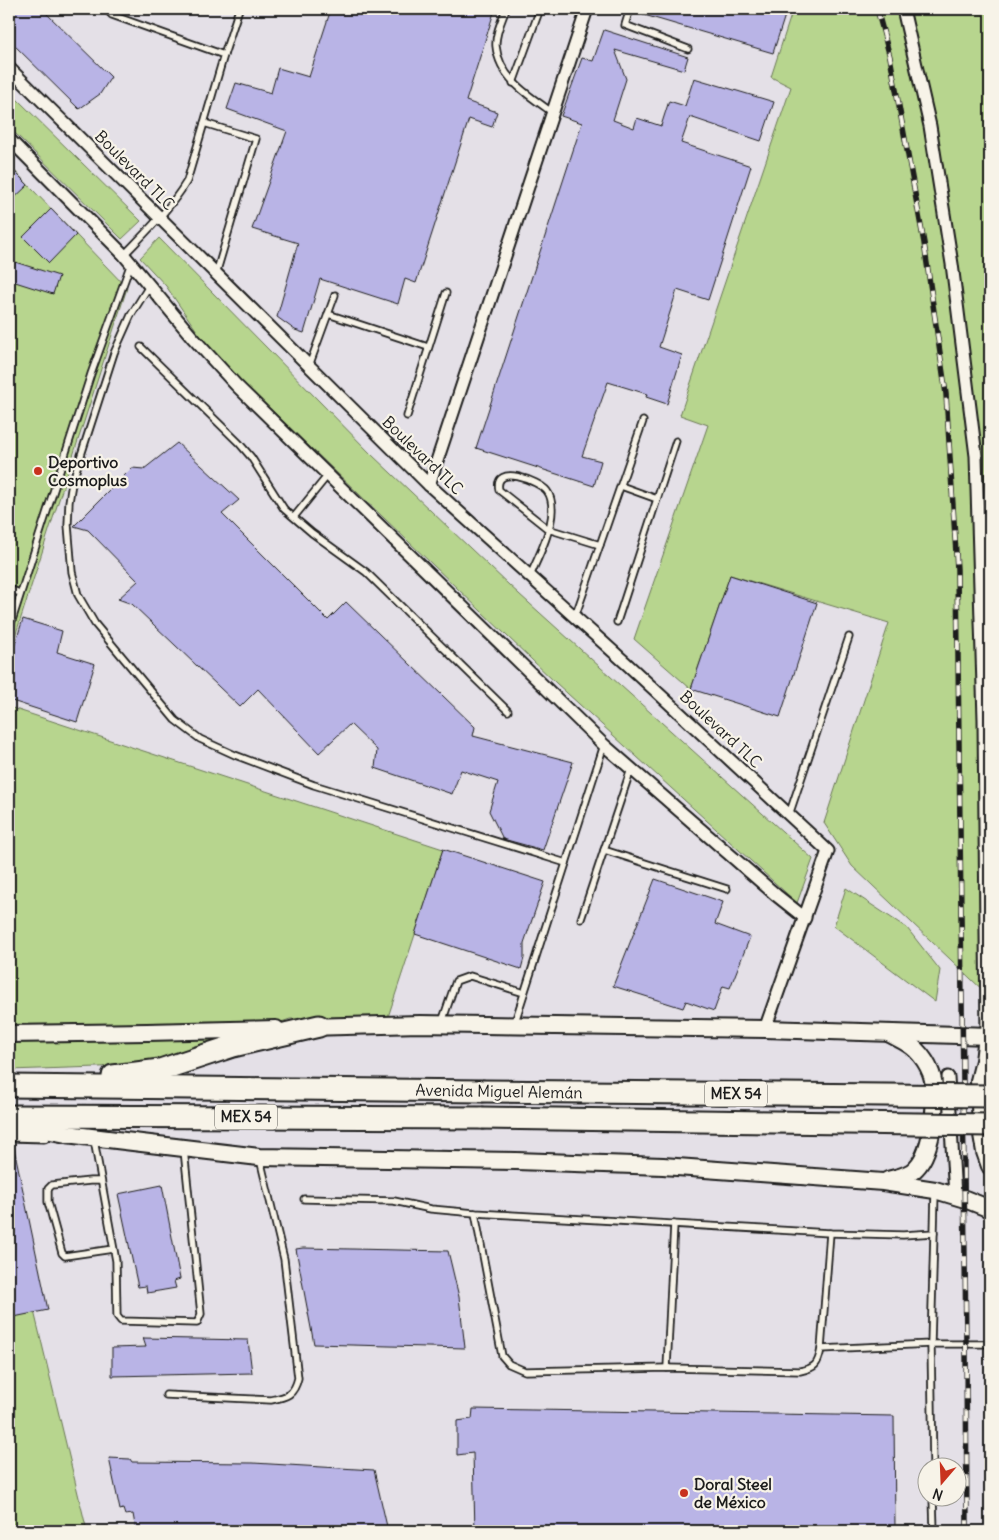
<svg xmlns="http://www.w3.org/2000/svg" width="999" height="1540" font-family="Delius,sans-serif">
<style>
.green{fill:#b7d58e;stroke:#6a7855}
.building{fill:#b9b4e6;stroke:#1c1c1c}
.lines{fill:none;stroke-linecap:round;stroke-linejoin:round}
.lane-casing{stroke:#1c1c1c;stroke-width:9}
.street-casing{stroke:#1c1c1c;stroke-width:15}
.secondary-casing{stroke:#1c1c1c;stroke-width:20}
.highway-casing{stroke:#1c1c1c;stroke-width:25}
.lane{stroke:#f7f3e8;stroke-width:5.5}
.street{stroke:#f7f3e8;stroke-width:11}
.secondary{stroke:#f7f3e8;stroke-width:16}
.highway{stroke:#f7f3e8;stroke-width:21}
.rail-casing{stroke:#1c1c1c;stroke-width:5.5}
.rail{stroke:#f7f3e8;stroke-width:4;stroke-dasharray:11;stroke-linecap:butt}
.highway-bridge-casing{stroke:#1c1c1c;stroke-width:25;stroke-linecap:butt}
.highway-bridge{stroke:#f7f3e8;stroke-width:21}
.poi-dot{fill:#c8321e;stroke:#f7f3e8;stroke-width:2}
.labels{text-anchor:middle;stroke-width:4.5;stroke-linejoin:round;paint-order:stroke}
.shield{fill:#f7f3e8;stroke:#5e5c59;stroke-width:1}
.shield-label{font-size:15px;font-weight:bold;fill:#1c1c1c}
.street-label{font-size:16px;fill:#1c1c1c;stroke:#f7f3e8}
.poi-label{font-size:16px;font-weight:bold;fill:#1c1c1c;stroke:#f7f3e8;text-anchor:start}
</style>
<rect width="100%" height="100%" fill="#e4e0e7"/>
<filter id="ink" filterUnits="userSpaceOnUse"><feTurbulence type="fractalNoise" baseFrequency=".02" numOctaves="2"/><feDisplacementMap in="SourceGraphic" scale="10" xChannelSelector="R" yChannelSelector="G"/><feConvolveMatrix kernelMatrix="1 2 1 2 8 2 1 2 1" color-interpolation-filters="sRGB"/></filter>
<g filter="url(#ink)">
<g class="green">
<polygon points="793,9 990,9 990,997 852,866 824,823 889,623 730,575 691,689 634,639 708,425 680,415 791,87 771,77"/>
<polygon points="17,99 141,221 122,239 9,127 9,106"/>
<polygon points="9,165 127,288 9,655"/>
<polygon points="159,238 372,455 509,585 813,859 797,903 556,683 212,353 166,286 140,258"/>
<polygon points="9,707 443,849 387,1020 290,1019 157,1065 9,1070"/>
<polygon points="846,888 907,928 940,970 935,1002 834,926"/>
<polygon points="9,1207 87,1531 9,1531"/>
</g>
<g class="building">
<polygon points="9,9 42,9 111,77 100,94 79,109 9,40"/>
<polygon points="331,9 495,9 466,101 497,112 492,127 469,119 416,283 405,279 398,304 320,279 304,333 295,330 277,317 298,243 252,229 287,131 227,109 236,83 271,93 278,68 309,77"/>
<polygon points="635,9 787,9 773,53 634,12"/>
<polygon points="604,30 688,57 684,70 615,50 626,79 613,120 634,128 637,118 661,126 669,101 685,106 694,78 774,102 761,141 690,117 681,143 751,166 708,300 677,290 659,347 682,355 667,404 646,397 647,394 608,382 582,456 601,461 594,486 476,448 582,123 561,116 582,58 593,61"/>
<polygon points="9,166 28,185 9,203"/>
<polygon points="51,209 76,235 49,263 23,237"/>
<polygon points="15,262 59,276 53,294 9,280"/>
<polygon points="177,443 239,500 222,514 328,620 346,602 475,727 473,736 573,762 543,850 503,839 489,811 498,782 461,770 452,794 375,768 377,750 350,724 319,753 258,689 240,707 132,604 118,599 138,581 88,530 74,526 132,468 144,469"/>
<polygon points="730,575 817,603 780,717 691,689"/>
<polygon points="23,619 62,631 57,652 95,664 77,722 9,700 9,663"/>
<polygon points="443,849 545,882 524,943 524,958 521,969 415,934"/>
<polygon points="655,879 723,902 715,924 750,937 730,988 723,986 714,1011 686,1001 683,1008 613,986"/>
<polygon points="9,1148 14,1148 48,1310 9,1318"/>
<polygon points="162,1185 180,1279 174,1281 176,1288 147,1293 146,1286 138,1287 118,1194"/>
<polygon points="303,1248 448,1251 459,1297 465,1348 314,1344 296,1249"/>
<polygon points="143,1338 248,1340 252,1373 112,1376 112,1348 146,1347"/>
<polygon points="473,1409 894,1416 895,1531 475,1531 473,1453 457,1455 457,1421 472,1419"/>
<polygon points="109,1458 130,1459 132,1462 253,1463 374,1470 388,1531 136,1531 133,1514 125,1515 123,1509 120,1510"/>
</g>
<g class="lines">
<defs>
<g id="lane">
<polyline points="106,9 112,15 224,55"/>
<path d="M506 9C502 20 495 34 496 46 499 78 529 96 552 112"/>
<polyline points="630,9 625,25 688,49"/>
<polyline points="513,83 540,9"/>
<polyline points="204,123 256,139 216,274"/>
<path d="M124 255C147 231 170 209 187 181L224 55 239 9"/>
<polyline points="149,286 131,315 114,353 72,483 69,502 68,525 72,572 78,595 95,624 175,720 200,739 235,755 314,785 566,863"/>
<polyline points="328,314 428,347"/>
<polyline points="141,347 239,443 251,457 284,509 312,533 366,572 508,711"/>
<polyline points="309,366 335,295"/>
<polyline points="407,416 446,293"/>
<polyline points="621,486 657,499"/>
<polyline points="294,517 328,475"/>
<path d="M530 576C538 558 552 530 552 510 552 504 551 496 547 491 539 481 493 463 499 490L548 529 600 545"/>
<polyline points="9,589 20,593"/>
<polyline points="575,617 643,421"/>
<polyline points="617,622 676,441"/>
<polyline points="9,630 91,374 131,263"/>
<polyline points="789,815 849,637"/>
<polyline points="604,850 727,889"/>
<polyline points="581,919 631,769"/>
<polyline points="442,1022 456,981 470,976 524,993"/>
<polyline points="514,1025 604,745"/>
<polyline points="94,1140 116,1261 117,1316 121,1321 197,1323 201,1314 184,1150"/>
<polyline points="101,1181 90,1181 52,1185 48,1189 48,1202 62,1253 65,1256 113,1249"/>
<polyline points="304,1199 394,1201 431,1209 475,1213 830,1233 903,1235 934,1233 935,1192"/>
<path d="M475 1213 502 1356 509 1364 525 1371 667 1368 800 1371C815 1368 818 1365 821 1349L830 1233"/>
<polyline points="821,1349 931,1344 990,1344"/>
<polyline points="667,1368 674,1224"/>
<path d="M166 1395 271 1400C287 1397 294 1395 298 1378L284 1259 260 1159"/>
<polyline points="933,1468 931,1344 934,1233"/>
<polyline points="933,1498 934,1531"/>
</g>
<g id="street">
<polyline points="903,9 930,126 952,264 976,456 984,719 987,1036"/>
<polyline points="9,68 429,485 628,665 828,851 765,1029"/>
<polyline points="9,139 124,255 193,338 236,385 604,745 776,895 805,918"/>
<polyline points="429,485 587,9"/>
<polyline points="948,1077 955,1196"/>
<polyline points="9,1135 44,1136"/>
</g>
<g id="secondary">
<polyline points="308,1027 420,1024 765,1029 990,1036"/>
<polyline points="9,1034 147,1032 276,1029"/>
<polyline points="987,1036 984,1061 979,1081 981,1129 985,1152 990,1166"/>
<polyline points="9,1123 66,1134 259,1157 516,1161 663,1166 883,1182 935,1190 965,1199 990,1209"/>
<path d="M888 1180C898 1177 909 1176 916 1168 933 1151 939 1095 931 1073 928 1065 922 1056 916 1050 909 1043 899 1039 890 1034"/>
</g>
<g id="highway">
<polyline points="113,1076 160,1070 233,1046 319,1026"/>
<polyline points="9,1086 482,1091"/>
<polyline points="9,1116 482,1118"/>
</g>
</defs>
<use href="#lane" class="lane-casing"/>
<use href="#street" class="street-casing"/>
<use href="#secondary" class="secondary-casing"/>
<use href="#highway" class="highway-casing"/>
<use href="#lane" class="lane"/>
<use href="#street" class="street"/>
<use href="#secondary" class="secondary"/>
<use href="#highway" class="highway"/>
<defs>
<polyline id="rail" points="877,9 890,57 924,243 946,394 957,569 966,1344 967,1531"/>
</defs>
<use href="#rail" class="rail-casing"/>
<use href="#rail" class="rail"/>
<defs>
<g id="highway-bridge">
<polyline points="482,1091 990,1096"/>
<polyline points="482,1118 990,1125"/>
</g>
</defs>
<use href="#highway-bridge" class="highway-bridge-casing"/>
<use href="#highway-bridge" class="highway-bridge"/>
</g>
</g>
<g class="poi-dot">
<circle cx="38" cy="471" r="5"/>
<circle cx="684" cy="1493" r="5"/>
</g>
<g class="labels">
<g class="shield">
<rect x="705" y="1081.5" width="62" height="25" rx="4"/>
<rect x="215" y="1104.5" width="62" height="25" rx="4"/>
</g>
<g class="shield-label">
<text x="736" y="1099">MEX 54</text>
<text x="246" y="1122">MEX 54</text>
</g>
<g class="street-label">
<text transform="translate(135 170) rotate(45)" y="6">Boulevard TLC</text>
<text transform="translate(423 455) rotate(44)" y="6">Boulevard TLC</text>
<text transform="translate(721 729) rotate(43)" y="6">Boulevard TLC</text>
<text transform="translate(499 1091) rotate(1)" y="6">Avenida Miguel Alemán</text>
</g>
<g class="poi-label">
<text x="48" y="468">Deportivo<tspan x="48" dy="18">Cosmoplus</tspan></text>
<text x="694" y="1490">Doral Steel<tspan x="694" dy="18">de México</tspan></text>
</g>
</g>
<rect width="999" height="1540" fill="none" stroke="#f7f3e8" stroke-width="30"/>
<rect x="15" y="15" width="969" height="1510" fill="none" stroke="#1c1c1c" stroke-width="2" filter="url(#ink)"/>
<g transform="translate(942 1482) rotate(199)"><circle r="24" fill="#f7f3e8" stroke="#9f9d96"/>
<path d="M0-4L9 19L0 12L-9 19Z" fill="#c8321e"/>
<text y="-8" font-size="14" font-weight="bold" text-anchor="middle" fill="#1c1c1c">N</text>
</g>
</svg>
